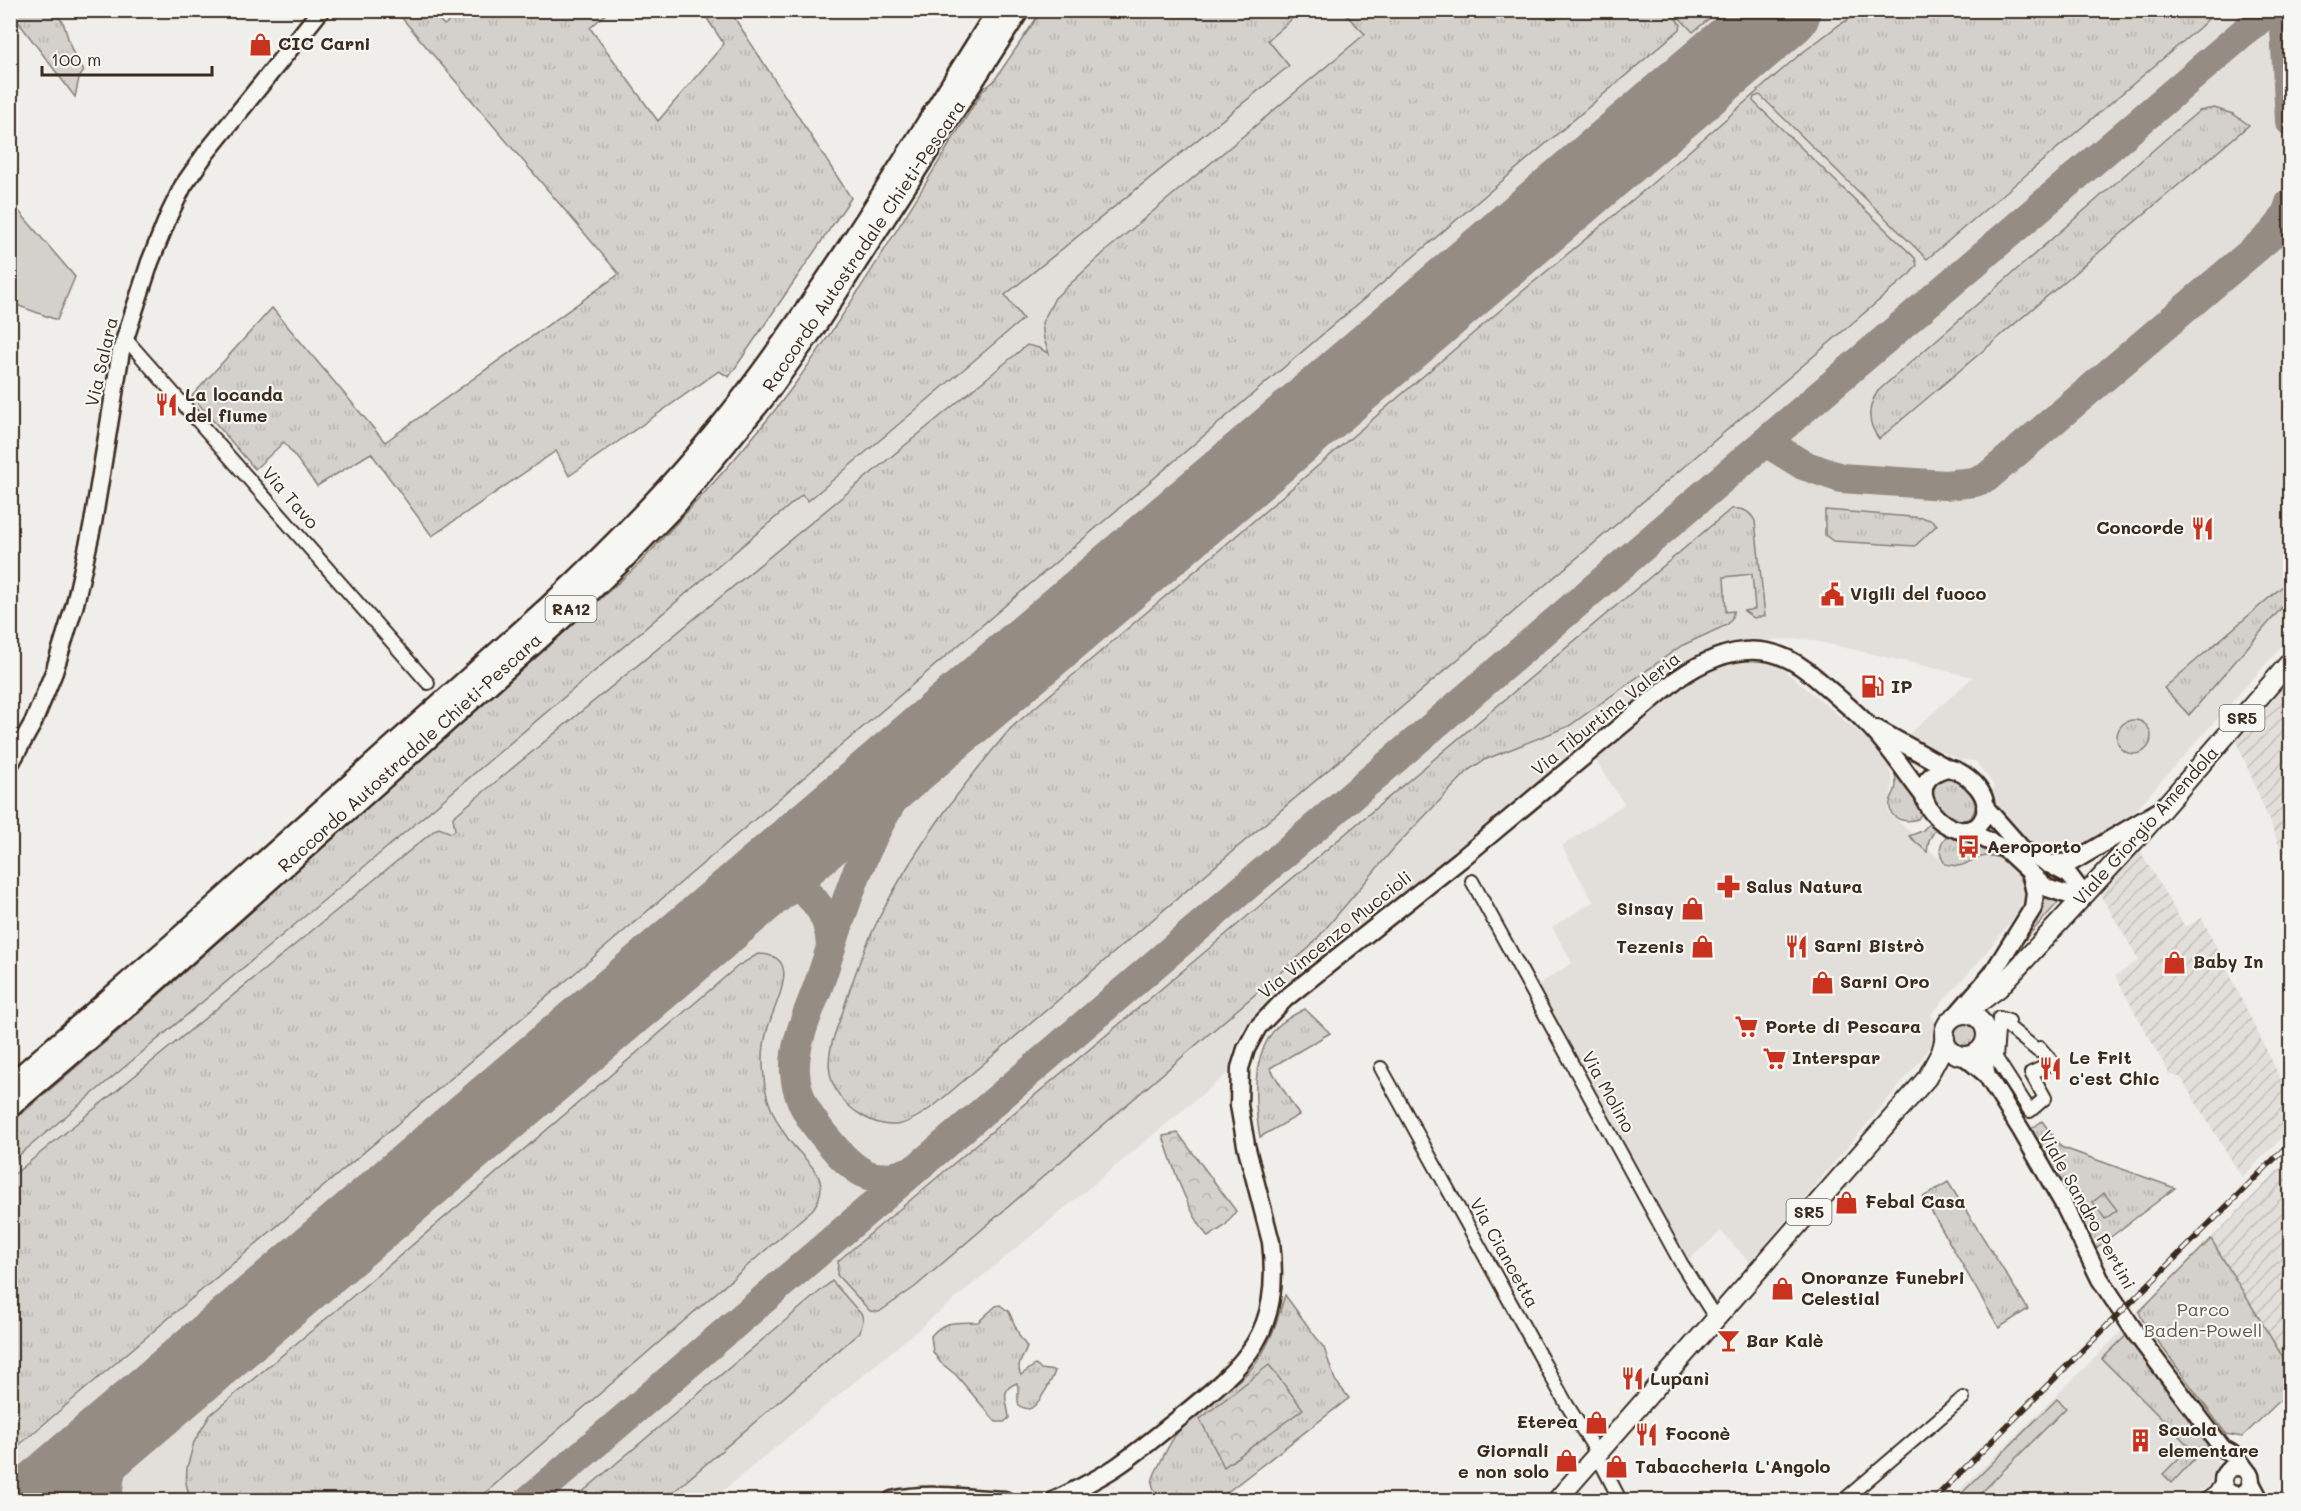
<svg xmlns="http://www.w3.org/2000/svg" width="2301" height="1511" font-family="Mali,sans-serif">
<style>
.built{fill:#e2dfdb}
.industrial{fill:url(#industrial-furrows)}
.grass{fill:url(#grass-tufts);stroke:#887e75;stroke-width:1.5}
.forest{fill:url(#forest-crowns);stroke:#887e75;stroke-width:1.5}
.garden{fill:#d4d1cc;stroke:#887e75;stroke-width:1.5}
.lines{fill:none;stroke-linecap:round;stroke-linejoin:round}
.taxiway{stroke:#958c84;stroke-width:30}
.runway{stroke:#958c84;stroke-width:76}
.street-casing{stroke:#3b2a1e;stroke-width:16}
.secondary-casing{stroke:#3b2a1e;stroke-width:21}
.primary-casing{stroke:#3b2a1e;stroke-width:22}
.highway-casing{stroke:#3b2a1e;stroke-width:26}
.street{stroke:#f6f6f2;stroke-width:12}
.secondary{stroke:#f6f6f2;stroke-width:16}
.primary{stroke:#f6f6f2;stroke-width:18}
.highway{stroke:#f6f6f2;stroke-width:21}
.rail-casing{stroke:#3b2a1e;stroke-width:6}
.rail{stroke:#f6f6f2;stroke-width:4;stroke-dasharray:11;stroke-linecap:butt}
.labels{text-anchor:middle;stroke-width:4.5;stroke-linejoin:round;paint-order:stroke}
.shield{fill:#f6f6f2;stroke:#73675e;stroke-width:1.5}
.shield-label{font-size:16px;font-weight:bold;fill:#3b2a1e}
.poi-label{font-size:18px;font-weight:bold;fill:#3b2a1e;stroke:#f6f6f2;text-anchor:start}
.street-label{font-size:18px;fill:#3b2a1e;stroke:#f6f6f2}
.park-label{font-size:18px;fill:#61544a;stroke:#f6f6f2}
</style>
<defs>
<pattern id="industrial-furrows" width="10" height="10" patternUnits="userSpaceOnUse" patternTransform="scale(1.5)"><rect width="10" height="10" fill="#e2dfdb"/><path d="M-1 1l2-2M0 10L10 0M9 11l2-2" fill="none" stroke="#c3c0bc"/></pattern>
<pattern id="grass-tufts" width="24" height="20" patternUnits="userSpaceOnUse" patternTransform="scale(1.5)"><rect width="24" height="20" fill="#d4d1cc"/><path d="M3 7l-1-3M5 7V3M7 7l1-3M15 17l-1-3M17 17v-4M19 17l1-3" fill="none" stroke="#b7b4af"/></pattern>
<pattern id="forest-crowns" width="20" height="18" patternUnits="userSpaceOnUse" patternTransform="scale(1.5)"><rect width="20" height="18" fill="#d4d1cc"/><path d="M2 6a3 3 0 1 1 6 0M12 15a3 3 0 1 1 6 0" fill="none" stroke="#b7b4af"/></pattern>
</defs>
<rect width="100%" height="100%" fill="#efeeea"/>
<filter id="ink" filterUnits="userSpaceOnUse"><feTurbulence type="fractalNoise" baseFrequency=".0167" numOctaves="2"/><feDisplacementMap in="SourceGraphic" scale="12" xChannelSelector="R" yChannelSelector="G"/><feConvolveMatrix kernelMatrix="1 2 1 2 8 2 1 2 1" color-interpolation-filters="sRGB"/></filter>
<g filter="url(#ink)">
<g class="built">
<polygon points="1301,11 2290,11 2290,637 2132,814 2073,852 2050,854 2032,850 1995,809 1992,795 1994,785 1975,761 1961,760 1907,736 1973,677 1807,639 1754,640 1719,644 1689,659 1255,1015 1243,1029 1233,1051 1228,1073 712,1500 11,1500 11,1162 390,845 803,494 808,500 1022,319 1005,295 1288,67 1268,40"/>
<polygon points="1746,659 1778,665 1886,755 1893,782 1888,812 1945,864 1954,866 1969,864 1984,856 2000,858 2018,873 2025,892 2022,907 1976,965 1931,1014 1937,1027 1937,1036 1919,1062 1750,1263 1721,1231 1689,1260 1533,988 1572,963 1552,927 1593,902 1562,846 1624,804 1593,756 1696,673"/>
<polygon points="2123,1330 2216,1457 2217,1464 2208,1487 2199,1491 2172,1492 2163,1500 1950,1500"/>
</g>
<g class="industrial">
<polygon points="2290,674 2290,872 2235,737"/>
<polygon points="2139,849 2185,927 2202,918 2281,1080 2290,1072 2290,1129 2242,1177 2180,1077 2170,1075 2115,976 2139,960 2101,896"/>
<polygon points="2290,1158 2290,1369 2211,1239"/>
</g>
<g class="grass">
<path d="M1042 10 1301 11 1268 40 1289 66 1005 295 1023 319 808 501 802 495 390 845 11 1162V1123L123 1027 637 566C692 506 749 447 797 381 864 288 922 188 983 90L994 81Z"/>
<polygon points="1669,10 1681,25 1680,29 575,973 11,1452 11,1177 435,830 439,828 451,833 455,830 453,817 1027,345 1039,348 1049,354 1044,339 1042,323 1055,298 1108,249 1365,34 1342,11"/>
<polygon points="10,11 53,11 63,22 72,51 84,71 79,78 75,97"/>
<polygon points="396,11 431,11 444,25 463,11 609,11 590,28 658,121 724,44 702,11 730,11 851,198 729,377 719,371 569,476 556,451 432,536 371,453 317,486 284,442 255,469 192,396 272,308 385,442 619,274"/>
<polygon points="1673,11 1718,11 1693,32"/>
<path d="M1863 11H2216L2200 27 1927 259 1760 95 1754 97 1753 101 1757 105 1915 258 1917 265 1910 274 935 1105C909 1124 892 1134 861 1115 845 1105 833 1092 830 1073 826 1052 836 1031 843 1011 853 978 865 945 881 914 916 846 962 786 1011 728L1517 296 1648 187 1798 56 1839 25Z"/>
<path d="M2214 108 2233 114 2249 125 1879 439C1867 423 1867 407 1878 391L2167 138 2199 111Z"/>
<path d="M1731 509C1742 508 1749 510 1755 521L1765 616 1754 618 1744 611 1755 609 1752 574 1724 577 1726 612 1734 611 1731 620 1727 625 1681 646 1569 726 1484 760 1470 769 1395 847 1310 947 915 1287 879 1312 870 1311 837 1275 838 1261Z"/>
<polygon points="1825,510 1924,518 1933,521 1937,525 1915,546 1833,541 1825,535"/>
<polygon points="2290,580 2290,598 2189,715 2164,688"/>
<path d="M1800 676C1841 710 1909 755 1924 808L1918 819C1905 823 1888 820 1890 803 1891 796 1896 792 1896 785 1896 773 1892 762 1886 752Z"/>
<circle cx="2134" cy="737" r="17"/>
<path d="M1945 778C1961 779 1973 788 1977 804L1971 818C1946 830 1915 789 1945 778Z"/>
<polygon points="1934,819 1939,824 1929,840 1927,852 1909,836 1922,831"/>
<path d="M1949 834C1958 834 1963 841 1971 844 1998 857 2019 858 2027 891L2025 892C2021 872 2004 851 1981 857 1964 862 1967 869 1945 864 1938 853 1938 843 1949 834Z"/>
<polygon points="2047,893 2063,897 2010,956 2037,915"/>
<path d="M758 954C807 954 772 1007 767 1031 763 1045 762 1062 764 1077 765 1099 776 1122 789 1140 806 1163 835 1178 813 1209L477 1500H190L186 1483 187 1468 194 1442 210 1415 333 1313 738 966Z"/>
<path d="M1305 1009 1330 1033 1270 1068 1299 1115 1260 1137C1254 1103 1251 1054 1277 1027 1285 1019 1295 1014 1305 1009Z"/>
<circle cx="1965" cy="1035" r="11"/>
<polygon points="2042,1121 2061,1147 2175,1188 2095,1249 2029,1131"/>
<polygon points="1948,1182 2028,1309 1999,1328 1923,1197"/>
<polygon points="2211,1239 2290,1369 2290,1391 2242,1437 2226,1434 2143,1321 2139,1312"/>
<polygon points="832,1281 862,1315 863,1321 860,1332 664,1500 573,1500"/>
<path d="M1285 1295 1324 1348 1335 1380 1349 1398 1217 1500H1162C1145 1483 1154 1477 1161 1461 1167 1449 1174 1435 1183 1425 1202 1404 1230 1391 1250 1370 1269 1350 1277 1321 1285 1295Z"/>
<path d="M1000 1305 1009 1312 1020 1337 1027 1347C1024 1358 1015 1364 1021 1375L1035 1365 1041 1369 1055 1371C1052 1380 1038 1407 1029 1409 1027 1409 1022 1407 1019 1406 1016 1398 1020 1391 1017 1383 998 1390 1008 1402 1009 1418L1004 1422H996L956 1375 940 1362 933 1352 931 1336C944 1319 959 1323 978 1322L996 1306Z"/>
<polygon points="2127,1335 2208,1445 2198,1455 2102,1359"/>
<polygon points="2186,1451 2194,1459 2172,1483 2163,1474"/>
</g>
<g class="forest">
<path d="M1178 1133 1236 1211 1225 1226 1208 1237C1185 1206 1175 1172 1163 1136Z"/>
<polygon points="2104,1193 2117,1210 2105,1219 2093,1202"/>
<polygon points="1269,1365 1303,1409 1224,1467 1200,1419"/>
</g>
<g class="garden">
<polygon points="11,202 75,277 57,320 11,303"/>
<polygon points="2057,1399 2066,1408 1974,1500 1955,1500"/>
</g>
<g class="lines">
<g class="taxiway">
<polyline points="2284,10 2290,121"/>
<path d="M1766 442 1803 465 1841 478 1945 485 1975 482 1986 478 2268 238C2279 227 2286 218 2290 203"/>
<path d="M749 895C756 891 763 887 771 886 809 878 830 915 831 947"/>
<path d="M913 1170C878 1185 861 1177 837 1151 817 1128 797 1105 795 1073 793 1042 810 1010 820 981 840 922 857 858 890 805 913 767 944 735 973 703"/>
<path d="M108 1500C107 1470 117 1446 134 1420"/>
<polyline points="529,1500 2270,10"/>
</g>
<polyline class="runway" points="38,1500 1783,10"/>
<defs>
<g id="street">
<polyline points="124,337 428,683"/>
<polyline points="1472,881 1681,1263 1716,1319"/>
<polygon points="1999,1018 2009,1021 2006,1025 2038,1051 2040,1048 2053,1063 2031,1073 2045,1098 2030,1111 1996,1058"/>
<polyline points="1381,1068 1567,1405 1591,1443 1620,1500"/>
<polyline points="1844,1500 1963,1398"/>
<polyline points="2205,1500 2215,1493 2223,1481"/>
<polyline points="2221,1500 2237,1494"/>
</g>
<g id="secondary">
<polyline points="1877,729 1947,768"/>
<polyline points="10,764 33,723 54,672 75,604 93,523 121,351 150,262 169,215 183,186 206,153 321,10"/>
<path d="M1947 768C1968 771 1997 799 1981 822 1957 854 1888 785 1947 768Z"/>
<polyline points="1985,807 2023,850 2069,875 2084,895"/>
<polyline points="1966,830 2005,849 2047,888 2065,894 2084,895"/>
<polyline points="2047,864 2072,862 2157,812"/>
<polyline points="1958,1013 1992,974 2033,908 2035,893 2031,875"/>
<polyline points="1984,1044 1986,1074"/>
<path d="M1964 1056 1986 1074 2021 1130 2063 1203 2100 1279 2137 1335 2223 1449C2234 1453 2239 1460 2246 1470"/>
<circle cx="2237" cy="1481" r="14"/>
<polyline points="2250,1481 2260,1500"/>
<path d="M892 1500C930 1491 968 1499 1005 1500"/>
<path d="M1055 1500C1077 1489 1099 1479 1119 1465 1139 1451 1158 1435 1177 1420 1244 1365 1282 1337 1271 1242L1246 1145 1239 1105 1240 1068 1246 1049 1258 1027 1286 998 1460 860 1677 679C1709 657 1750 640 1788 659 1805 667 1818 680 1832 692 1843 702 1856 712 1866 723 1888 744 1904 771 1923 795"/>
</g>
<g id="primary">
<polyline points="1964,1014 1999,988 2139,836 2290,662"/>
<circle cx="1965" cy="1035" r="21"/>
<polyline points="1557,1500 1927,1078 1941,1052 1945,1038"/>
</g>
<g id="highway">
<path d="M10 1086 172 945 549 607C621 540 690 469 749 390 840 269 918 138 999 10"/>
<polyline points="10,1106 125,1008 564,616 622,560 674,506 763,398 814,327 1018,10"/>
</g>
</defs>
<use href="#street" class="street-casing"/>
<use href="#secondary" class="secondary-casing"/>
<use href="#primary" class="primary-casing"/>
<use href="#highway" class="highway-casing"/>
<use href="#street" class="street"/>
<use href="#secondary" class="secondary"/>
<use href="#primary" class="primary"/>
<use href="#highway" class="highway"/>
<defs>
<polyline id="rail" points="1933,1500 2290,1143"/>
</defs>
<use href="#rail" class="rail-casing"/>
<use href="#rail" class="rail"/>
</g>
</g>
<defs>
<symbol id="shop-bare" viewBox="-9 -9 18 18"><path d="M-5-2.5h2.3a2.7 3.5 0 0 1 5.4 0H5L5.5 6h-11ZM-1.5-2.5h3a1.5 2.3 0 0 0-3 0Z" fill="#c8321e" stroke="#f6f6f2" stroke-width="2.5" paint-order="stroke"/></symbol>
<symbol id="restaurant-bare" viewBox="-9 -9 18 18"><path d="M-5-6h1v4h1v-4h1v4h1v-4h1v5L-1.5 .5V6h-2V.5L-5-1ZM5-6V6H3V1.5H1.5Q1.5-4 5-6Z" fill="#c8321e" stroke="#f6f6f2" stroke-width="2.5" paint-order="stroke"/></symbol>
<symbol id="civic-bare" viewBox="-9 -9 18 18"><path d="M-.6-6.5H3V-4.5H.6V-3L4-1V1h2V6H-6V1h2V-1L-.6-3ZM-1.2 2.5V6h2.4V2.5Z" fill="#c8321e" stroke="#f6f6f2" stroke-width="2.5" paint-order="stroke"/></symbol>
<symbol id="fuel-bare" viewBox="-9 -9 18 18"><path d="M-5.5-6h7V0h2V4h1.3V-2.5L3-4.5l.8-.8L6-3V5H2.5V1h-1V6h-7ZM-4.2-4.7v3.2H.2V-4.7Z" fill="#c8321e" stroke="#f6f6f2" stroke-width="2.5" paint-order="stroke"/></symbol>
<symbol id="bus-bare" viewBox="-9 -9 18 18"><path d="M-5-6H5V4H4V6H2V4H-2V6H-4V4H-5ZM-3.5-4V0h7V-4ZM-3.5 1.2v1.5H-2V1.2ZM2 1.2v1.5H3.5V1.2Z" fill="#c8321e" stroke="#f6f6f2" stroke-width="2.5" paint-order="stroke"/></symbol>
<symbol id="pharmacy-bare" viewBox="-9 -9 18 18"><path d="M-2-6h4v4h4v4h-4v4h-4v-4h-4v-4h4Z" fill="#c8321e" stroke="#f6f6f2" stroke-width="2.5" paint-order="stroke"/></symbol>
<symbol id="supermarket-bare" viewBox="-9 -9 18 18"><path d="M-6-5.5h2.5l.6 2H6L4.5 2H-2.5L-4.4-4H-6ZM-1.5 3.2a1.3 1.3 0 1 0 .1 0ZM3 3.2a1.3 1.3 0 1 0 .1 0Z" fill="#c8321e" stroke="#f6f6f2" stroke-width="2.5" paint-order="stroke"/></symbol>
<symbol id="bar-bare" viewBox="-9 -9 18 18"><path d="M-6-5H6L.8 .8V4.5H3.5V6h-7V4.5H-.8V.8Z" fill="#c8321e" stroke="#f6f6f2" stroke-width="2.5" paint-order="stroke"/></symbol>
<symbol id="building-bare" viewBox="-9 -9 18 18"><path d="M-4-6H4V6H1V3H-1V6H-4ZM-2.5-4.3h1.7v1.8h-1.7ZM.8-4.3h1.7v1.8H.8ZM-2.5-1h1.7V.8h-1.7ZM.8-1h1.7V.8H.8Z" fill="#c8321e" stroke="#f6f6f2" stroke-width="2.5" paint-order="stroke"/></symbol>
</defs>
<g fill-rule="evenodd">
<use href="#shop-bare" x="244" y="28" width="33" height="33"/>
<use href="#restaurant-bare" x="150" y="388" width="33" height="33"/>
<use href="#restaurant-bare" x="2186" y="512" width="33" height="33"/>
<use href="#civic-bare" x="1816" y="578" width="33" height="33"/>
<use href="#fuel-bare" x="1856" y="670" width="33" height="33"/>
<use href="#bus-bare" x="1952" y="830" width="33" height="33"/>
<use href="#pharmacy-bare" x="1712" y="870" width="33" height="33"/>
<use href="#shop-bare" x="1676" y="892" width="33" height="33"/>
<use href="#restaurant-bare" x="1780" y="930" width="33" height="33"/>
<use href="#shop-bare" x="1686" y="930" width="33" height="33"/>
<use href="#shop-bare" x="2158" y="946" width="33" height="33"/>
<use href="#shop-bare" x="1806" y="966" width="33" height="33"/>
<use href="#supermarket-bare" x="1730" y="1010" width="33" height="33"/>
<use href="#supermarket-bare" x="1758" y="1042" width="33" height="33"/>
<use href="#restaurant-bare" x="2034" y="1052" width="33" height="33"/>
<use href="#shop-bare" x="1830" y="1186" width="33" height="33"/>
<use href="#shop-bare" x="1766" y="1272" width="33" height="33"/>
<use href="#bar-bare" x="1712" y="1324" width="33" height="33"/>
<use href="#restaurant-bare" x="1616" y="1362" width="33" height="33"/>
<use href="#shop-bare" x="1580" y="1406" width="33" height="33"/>
<use href="#restaurant-bare" x="1630" y="1418" width="33" height="33"/>
<use href="#building-bare" x="2124" y="1424" width="33" height="33"/>
<use href="#shop-bare" x="1550" y="1444" width="33" height="33"/>
<use href="#shop-bare" x="1600" y="1450" width="33" height="33"/>
</g>
<g class="labels">
<g class="shield">
<rect x="545.5" y="596" width="51" height="26" rx="4.5"/>
<rect x="2219.5" y="705" width="45" height="26" rx="4.5"/>
<rect x="1786.5" y="1199" width="45" height="26" rx="4.5"/>
</g>
<g class="shield-label">
<text x="571" y="615">RA12</text>
<text x="2242" y="724">SR5</text>
<text x="1809" y="1218">SR5</text>
</g>
<g class="poi-label">
<text x="278" y="50">CIC Carni</text>
<text x="185" y="401">La locanda<tspan x="185" dy="21">del fiume</tspan></text>
<text x="2184" y="534" text-anchor="end">Concorde</text>
<text x="1850" y="600">Vigili del fuoco</text>
<text x="1891" y="693">IP</text>
<text x="1987" y="853">Aeroporto</text>
<text x="1746" y="893">Salus Natura</text>
<text x="1674" y="915" text-anchor="end">Sinsay</text>
<text x="1814" y="952">Sarni Bistrò</text>
<text x="1684" y="953" text-anchor="end">Tezenis</text>
<text x="2193" y="968">Baby In</text>
<text x="1840" y="988">Sarni Oro</text>
<text x="1765" y="1033">Porte di Pescara</text>
<text x="1792" y="1064">Interspar</text>
<text x="2069" y="1064">Le Frit<tspan x="2069" dy="21">c'est Chic</tspan></text>
<text x="1865" y="1208">Febal Casa</text>
<text x="1801" y="1284">Onoranze Funebri<tspan x="1801" dy="21">Celestial</tspan></text>
<text x="1746" y="1347">Bar Kalè</text>
<text x="1650" y="1385">Lupanì</text>
<text x="1578" y="1428" text-anchor="end">Eterea</text>
<text x="2158" y="1436">Scuola<tspan x="2158" dy="21">elementare</tspan></text>
<text x="1665" y="1440">Foconè</text>
<text x="1549" y="1457" text-anchor="end">Giornali<tspan x="1549" dy="21">e non solo</tspan></text>
<text x="1635" y="1473">Tabaccheria L'Angolo</text>
</g>
<g class="street-label">
<text transform="translate(864 246) rotate(-56)" y="6">Raccordo Autostradale Chieti-Pescara</text>
<text transform="translate(102 362) rotate(-77)" y="6">Via Salara</text>
<text transform="translate(290 498) rotate(49)" y="6">Via Tavo</text>
<text transform="translate(1606 714) rotate(-39)" y="6">Via Tiburtina Valeria</text>
<text transform="translate(410 753) rotate(-42)" y="6">Raccordo Autostradale Chieti-Pescara</text>
<text transform="translate(2146 826) rotate(-48)" y="6">Viale Giorgio Amendola</text>
<text transform="translate(1335 935) rotate(-39)" y="6">Via Vincenzo Muccioli</text>
<text transform="translate(1608 1092) rotate(61)" y="6">Via Molino</text>
<text transform="translate(2087 1210) rotate(61)" y="6">Viale Sandro Pertini</text>
<text transform="translate(1504 1253) rotate(61)" y="6">Via Ciancetta</text>
</g>
<g class="park-label">
<text x="2203" y="1316">Parco<tspan x="2203" dy="21">Baden-Powell</tspan></text>
</g>
</g>
<rect width="2301" height="1511" fill="none" stroke="#f6f6f2" stroke-width="36"/>
<rect x="18" y="18" width="2265" height="1475" fill="none" stroke="#3b2a1e" stroke-width="2" filter="url(#ink)"/>
<path d="M42 66v9h170v-9" fill="none" stroke="#3b2a1e" stroke-width="3"/>
<text x="51" y="66" font-size="18" fill="#3b2a1e" stroke="#f6f6f2" stroke-width="4.5" paint-order="stroke">100 m</text>
</svg>
